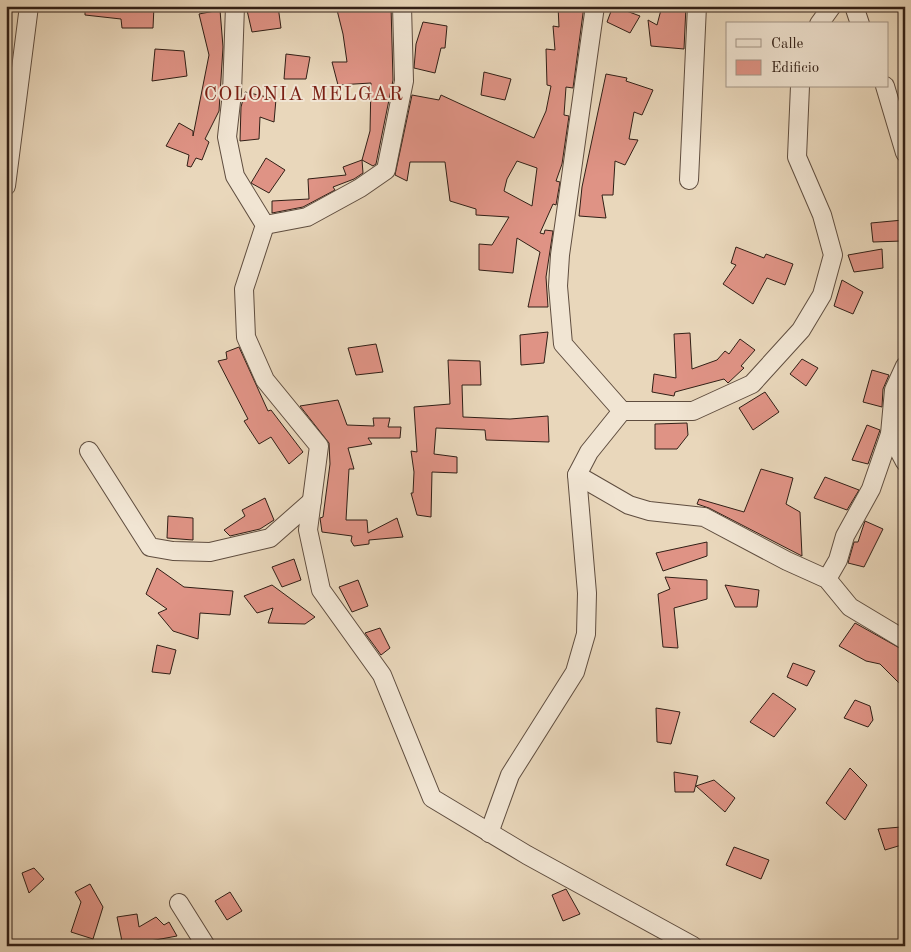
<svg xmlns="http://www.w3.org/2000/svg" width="911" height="952" font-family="'Old Standard TT',serif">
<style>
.building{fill:#df9385;stroke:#311f16;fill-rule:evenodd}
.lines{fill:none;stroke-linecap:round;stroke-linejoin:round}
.street-casing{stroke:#5f4d3f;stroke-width:20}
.street{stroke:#f1e5d3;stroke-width:18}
.labels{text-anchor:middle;stroke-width:4;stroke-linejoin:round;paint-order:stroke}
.neighbourhood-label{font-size:20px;letter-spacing:1px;fill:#7a1f14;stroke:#f1e5d3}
</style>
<rect width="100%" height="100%" fill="#e9d7bb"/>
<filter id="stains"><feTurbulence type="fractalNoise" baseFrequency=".004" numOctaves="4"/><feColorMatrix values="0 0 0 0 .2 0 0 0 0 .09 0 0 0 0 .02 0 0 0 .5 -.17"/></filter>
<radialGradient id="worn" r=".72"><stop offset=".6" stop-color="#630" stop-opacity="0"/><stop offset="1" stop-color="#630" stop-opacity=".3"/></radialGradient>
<g class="building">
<polygon points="85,6 154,6 153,28 122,28 121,19 85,15"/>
<polygon points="246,6 278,6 281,28 252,32"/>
<polygon points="336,6 391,6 393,80 376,164 373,166 362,160 370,131 371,83 338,85 332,62 347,62 343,34"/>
<path d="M558 6H584L573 88 566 87 564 115 569 116 562 164 556 181 560 182 556 205 553 204 540 233 544 234 545 230 553 231 546 277 548 307H528L540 252 517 238 513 273 479 270V244L492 245 509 217 476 215V209L450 201 445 162H410L407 181 395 175 412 95 439 100 441 95 534 138 546 111 551 86 547 85 546 49 555 50 553 26 559 27ZM517 161 537 168 532 206 504 191 507 179Z"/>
<polygon points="613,6 640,16 630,33 607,22"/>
<polygon points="662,6 686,6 684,49 651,46 648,20 657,25"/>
<polygon points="220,10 223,47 219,111 205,139 209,142 202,160 196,158 191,167 187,166 189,155 166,146 179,123 193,131 193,136 209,55 199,14"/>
<polygon points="423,22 447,26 445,48 441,48 435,73 414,68 416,44"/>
<polygon points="155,49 184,51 187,76 152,81"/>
<polygon points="286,54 310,57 306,79 284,79"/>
<polygon points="484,72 511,79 505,100 481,95"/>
<polygon points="606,74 627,78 626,81 653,90 642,115 634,112 629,139 638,140 625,165 615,161 613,195 602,195 606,218 579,216 582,187"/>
<polygon points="245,92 276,99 274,122 260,117 259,139 240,141 241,107"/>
<polygon points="266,158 285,170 269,193 251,183"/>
<polygon points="362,160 363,173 354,179 333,187 335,190 303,207 272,213 272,201 309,199 308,179 346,175 343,167"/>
<polygon points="903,220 902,241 873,242 871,223"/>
<polygon points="736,247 764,258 766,254 793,264 785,285 767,278 753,304 723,284 736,265 731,263"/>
<polygon points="882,249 883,268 854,272 848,255"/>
<polygon points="842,280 863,292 853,314 834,306"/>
<polygon points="548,332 544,363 521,365 520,335"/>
<polygon points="690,333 692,369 717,360 725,351 729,354 740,339 755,350 741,366 744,368 728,383 724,379 675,392 674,396 652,392 654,374 676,378 674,334"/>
<polygon points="376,344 383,372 356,375 348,348"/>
<polygon points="239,347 268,411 271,410 303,452 289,464 271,437 259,444 244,421 248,419 218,361 227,359 226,352"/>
<polygon points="802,359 818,368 806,386 790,374"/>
<polygon points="448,360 480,361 481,385 462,385 463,417 510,419 548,416 549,442 486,440 485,430 436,428 434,454 457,457 457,473 432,472 431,517 417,515 411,493 413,493 414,472 411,451 417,452 414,407 450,404"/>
<polygon points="872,370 889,375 883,389 882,407 863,402"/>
<polygon points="765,392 779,412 753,430 739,408"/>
<polygon points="338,400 347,425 374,426 373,418 390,418 388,427 401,427 400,438 368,438 372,444 348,448 354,469 349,469 346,520 367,520 368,533 397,518 403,537 369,540 369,544 354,546 351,541 352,536 322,532 320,518 323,517 330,464 329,443 300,406"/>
<polygon points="687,423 688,435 677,449 655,449 655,424"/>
<polygon points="867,425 880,430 868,464 852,460"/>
<polygon points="761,469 793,478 786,504 800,512 802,556 709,508 697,504 699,499 744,512"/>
<polygon points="825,477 859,490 847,510 814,498"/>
<polygon points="265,498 274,520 260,529 230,536 224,530 245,516 242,510"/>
<polygon points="168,516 193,518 193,540 167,538"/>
<polygon points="865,521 883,529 864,567 848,563 854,542 858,542"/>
<polygon points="707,542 707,556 663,571 656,553"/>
<polygon points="294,559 301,580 282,587 272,567"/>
<polygon points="157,568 184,587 233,591 230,615 200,613 198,639 173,631 158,613 167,609 146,594"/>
<polygon points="665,577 707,580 707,599 674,608 678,648 663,647 658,594 670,589"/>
<polygon points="358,580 368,606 352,612 339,587"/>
<polygon points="272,585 295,602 315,617 305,624 268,623 273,608 257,613 244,596"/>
<polygon points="725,585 759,590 757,607 735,607"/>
<polygon points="855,623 905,651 905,689 880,664 866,661 839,646"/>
<polygon points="380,628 390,648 381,655 365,633"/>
<polygon points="157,645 176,650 170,674 152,672"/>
<polygon points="793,663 815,671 807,686 787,677"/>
<polygon points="773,693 796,709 774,737 750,722"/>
<polygon points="855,700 870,706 873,720 868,727 844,718"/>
<polygon points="656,708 680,712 671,744 657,742"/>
<polygon points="850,768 867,785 845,820 826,803"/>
<polygon points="674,772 698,776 694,792 675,792"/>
<polygon points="714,780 735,798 725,812 696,786"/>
<polygon points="901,827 905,833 905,844 885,850 878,829"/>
<polygon points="734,847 769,860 761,879 726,865"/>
<polygon points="34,868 44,879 29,893 22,873"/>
<polygon points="90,884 103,907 93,939 71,932 81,902 75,892"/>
<polygon points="566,889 580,914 563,921 552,895"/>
<polygon points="230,892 242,911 227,920 215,901"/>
<polygon points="137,914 139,927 156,917 164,925 169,922 177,936 123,946 117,917"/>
</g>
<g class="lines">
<defs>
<g id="street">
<polyline points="235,6 232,93 227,137 235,176 265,225 244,289 246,337 265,380 319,446 308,530 321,590 382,675 432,798 527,855 693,946"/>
<polyline points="595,6 560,255 558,286 563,344 622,411 693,411 752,384 801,330 822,295 833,255 822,215 797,157 800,86"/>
<polyline points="854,6 860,24"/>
<polyline points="819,24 832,6"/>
<polyline points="885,86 905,153"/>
<polyline points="689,180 697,6"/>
<polyline points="6,186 29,6"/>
<polyline points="265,225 307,217 360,188 386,170 404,81 402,6"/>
<polyline points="890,434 905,462"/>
<polyline points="89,451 150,547 173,551 210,552 270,538 312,501"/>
<polyline points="577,475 629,505 649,511 704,517 787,561 827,579 850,607 905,640"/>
<polyline points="827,579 838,560 845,536 871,489 890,434 894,390 905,366"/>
<polyline points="489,833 510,775 575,672 586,634 587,593 577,475 589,452 622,411"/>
<polyline points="179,903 206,946"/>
</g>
</defs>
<use href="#street" class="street-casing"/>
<use href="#street" class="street"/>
</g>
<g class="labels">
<g class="neighbourhood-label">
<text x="304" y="100">COLONIA MELGAR</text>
</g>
</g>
<rect width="911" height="952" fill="none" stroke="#e9d7bb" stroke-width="25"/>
<rect x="8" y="8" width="896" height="937" fill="none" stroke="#311f16" stroke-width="2.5"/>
<rect x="12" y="12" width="886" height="927" fill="none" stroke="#311f16"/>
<rect x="726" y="22" width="162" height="65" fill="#f1e5d3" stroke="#a49687"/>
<rect x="736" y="39" width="25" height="8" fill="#f1e5d3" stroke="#a49687"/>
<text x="771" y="48" font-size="15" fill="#311f16">Calle</text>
<rect x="736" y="60" width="25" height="15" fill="#df9385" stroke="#a49687"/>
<text x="771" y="72" font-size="15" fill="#311f16">Edificio</text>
<rect width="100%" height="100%" filter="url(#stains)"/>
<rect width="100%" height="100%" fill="url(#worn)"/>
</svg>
